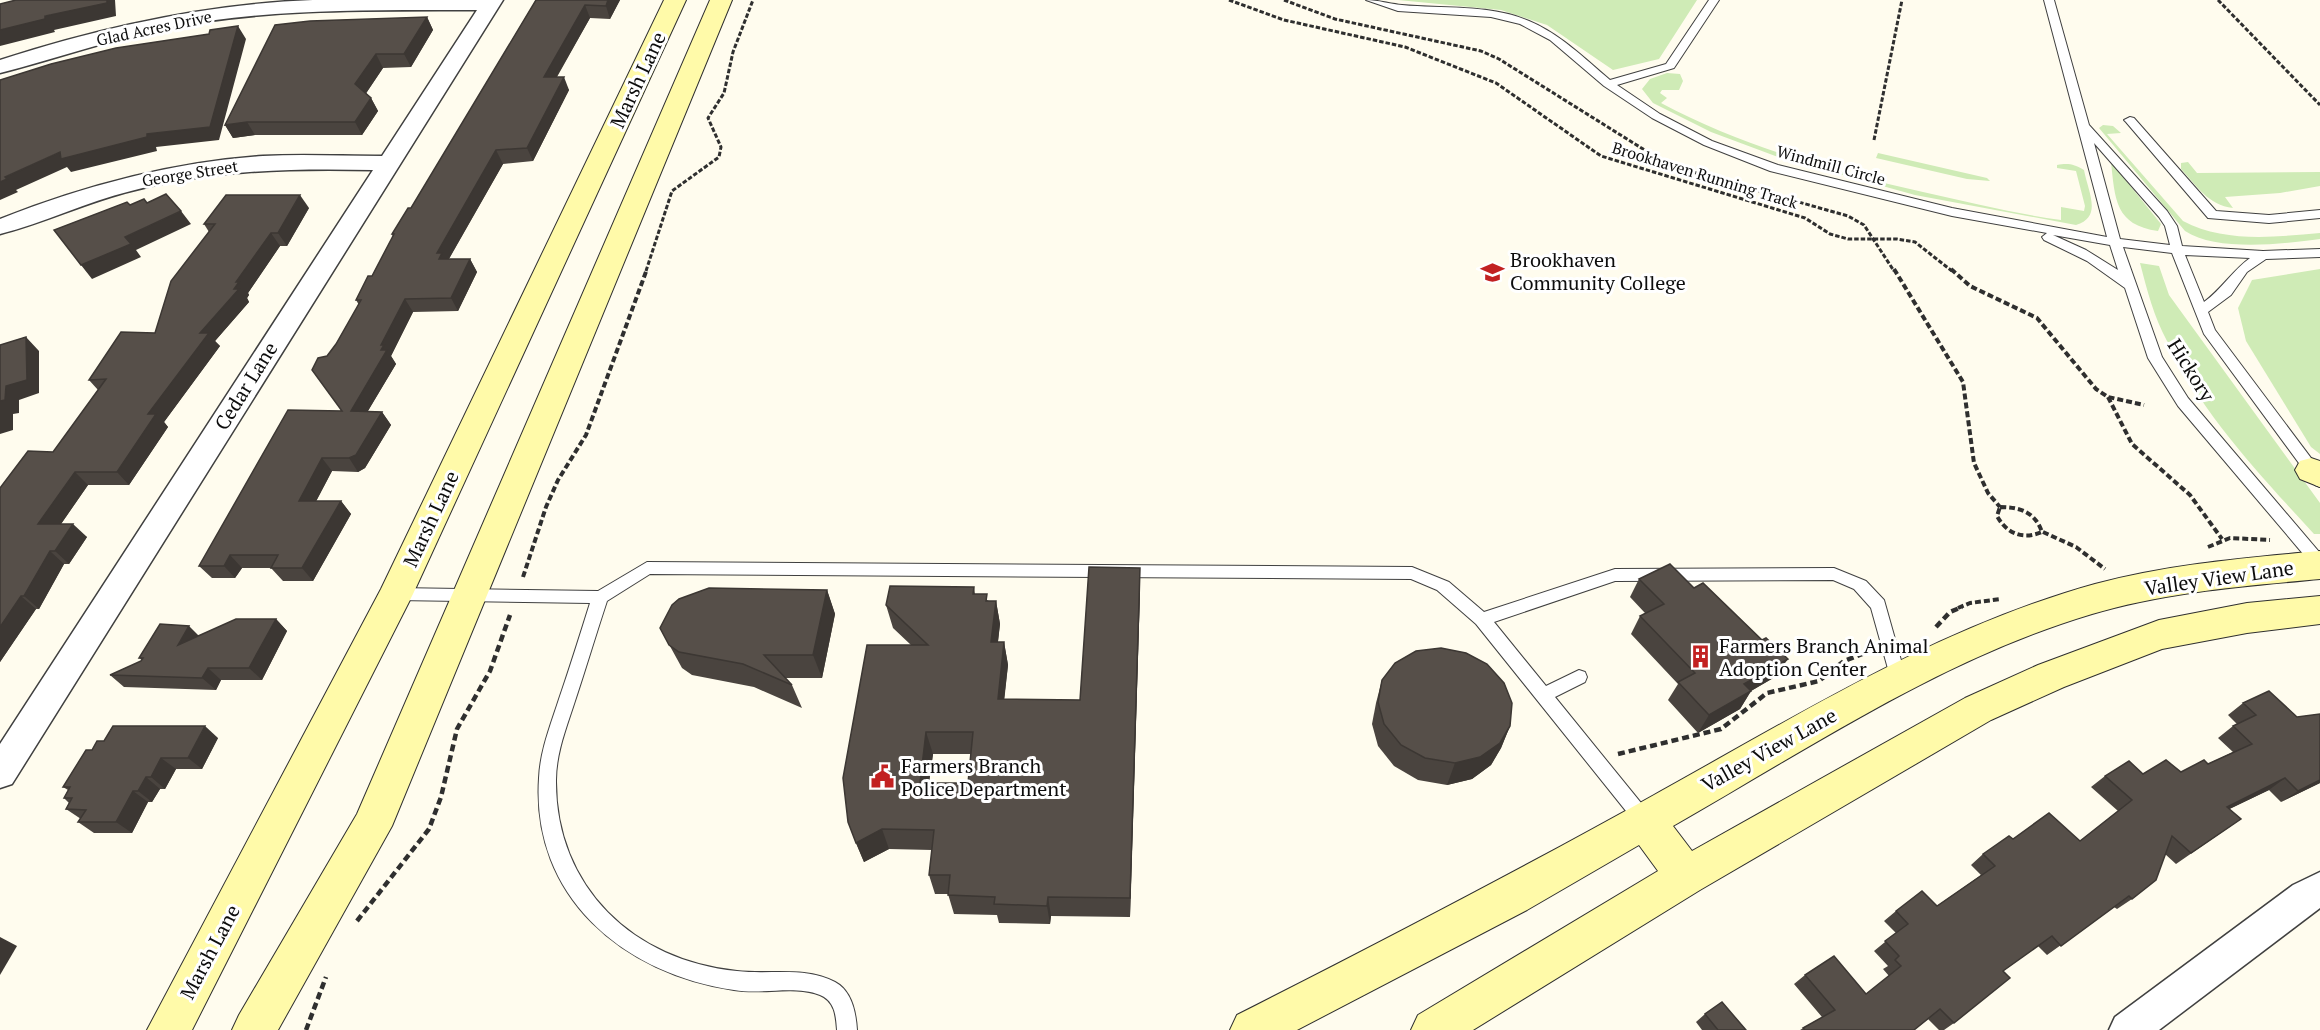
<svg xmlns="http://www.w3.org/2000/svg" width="2320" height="1030" font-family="'PT Serif',serif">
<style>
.green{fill:#cfebb6}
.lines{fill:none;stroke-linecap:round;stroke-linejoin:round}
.service-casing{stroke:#404040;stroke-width:2}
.minor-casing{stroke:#404040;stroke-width:3}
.secondary-casing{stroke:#2f2f2f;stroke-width:2}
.path-far2{stroke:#2f2f2f;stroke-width:3;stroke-dasharray:4.5 2;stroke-linecap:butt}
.path-far1{stroke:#2f2f2f;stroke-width:4;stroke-dasharray:6 3;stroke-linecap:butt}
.path{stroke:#2f2f2f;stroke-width:4.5;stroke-dasharray:7 4;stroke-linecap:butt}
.service{fill:#fff;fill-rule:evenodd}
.minor{fill:#fff;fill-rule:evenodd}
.secondary{fill:#fffaa9;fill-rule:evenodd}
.wall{fill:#4a443f;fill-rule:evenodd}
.shaded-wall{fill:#3c3733}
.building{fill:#564f49;stroke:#3c3733;stroke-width:1.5;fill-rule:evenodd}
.labels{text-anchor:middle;stroke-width:6;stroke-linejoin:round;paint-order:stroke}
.far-street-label{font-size:16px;fill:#0d0d0d;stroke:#fff}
.street-label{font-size:20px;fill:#0d0d0d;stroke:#fff}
.poi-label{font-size:20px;fill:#0d0d0d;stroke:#fff;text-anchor:start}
</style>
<rect width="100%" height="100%" fill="#fffcee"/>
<g class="green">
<polygon points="1398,0 1697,0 1659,59 1613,70 1547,25 1501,10"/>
<path d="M1667 73 1680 74 1683 81 1679 90H1662L1660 93 1667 98 1661 103C1743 147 1832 171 1923 192 1969 202 2015 214 2061 220V207L2084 211 2085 206 2076 171 2057 168V165C2068 163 2074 164 2084 170 2088 192 2103 217 2076 225L1915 195 1778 157 1711 132 1653 103 1642 89 1650 79Z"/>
<path d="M2103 125 2113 126 2121 133 2107 134 2183 221C2224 243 2275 237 2320 233V239C2284 244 2216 252 2185 231L2099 128Z"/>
<polygon points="1878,153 1987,178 1990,181 1967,179 1876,158"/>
<path d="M2111 162 2161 224 2158 231C2115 225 2115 199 2111 162Z"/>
<path d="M2188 162 2197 173 2320 172V186L2280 193 2225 197 2233 208C2208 205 2197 186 2181 169V163Z"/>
<path d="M2140 263 2159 266 2169 295 2320 503V534H2314C2260 475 2202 414 2167 341 2154 317 2147 290 2140 263Z"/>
<polygon points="2320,269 2320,454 2311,447 2246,341 2238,308 2252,280"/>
</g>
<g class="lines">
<defs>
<g id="service">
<path d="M1366 0C1379 0 1389 4 1402 5 1443 9 1490 4 1529 21 1560 34 1584 58 1610 80L1666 64 1709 0H1719L1674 68 1617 85 1660 114 1712 141 1778 165 1952 208 2107 237 2044 0H2054L2089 125 2167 211 2177 226 2182 246 2263 251 2320 249V257L2266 259 2247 272 2231 295 2208 312 2215 330 2320 470V487L2315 485 2204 334 2172 253 2123 247 2162 357 2188 398 2320 553V570L2315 568 2178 406 2148 358 2125 288 2087 261 2044 240 2042 237 2047 233 1952 216 1770 171 1704 145 1652 118 1604 86 1550 40 1520 24 1491 17 1398 11ZM2094 143 2159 217 2165 226 2170 245 2120 239ZM2053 235 2110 245 2118 270 2086 250ZM2185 255 2250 258C2232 271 2222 289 2204 302Z"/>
<polygon points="2130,117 2134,118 2216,211 2269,215 2320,210 2320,218 2269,223 2208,218 2126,122 2124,120"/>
<path d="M647 562 1412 567 1449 582 1484 612 1615 569 1834 568 1866 581 1884 600 1906 678 1904 683 1898 685 1892 683 1871 608 1854 589 1833 580 1615 581 1494 622 1546 686 1579 670 1585 672 1587 677 1585 682 1555 697 1650 814 1653 820 1650 826 1644 828 1638 826 1476 624 1437 590 1411 579 650 574 607 601C596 634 586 668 575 701 567 726 556 753 556 780 555 887 634 961 737 971 770 975 805 966 835 982 852 991 856 1013 857 1030H837C836 1016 835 1001 820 995 794 985 762 995 734 990 624 974 531 897 539 778 540 751 551 724 559 699 570 667 580 635 590 603L396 600 390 599 388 594 390 589 396 588 598 591Z"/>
</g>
<g id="minor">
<path d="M313 0H503L12 784 0 788V744L373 170C291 168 211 170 131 191 86 202 44 223 0 234V219C84 186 172 162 263 156 302 154 342 156 382 156L477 10C373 10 270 8 167 28 110 39 56 59 0 73V60C102 27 206 4 313 0Z"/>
<polygon points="2320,872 2320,908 2159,1030 2109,1030 2115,1017 2293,885"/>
</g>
<g id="secondary">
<polygon points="664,0 686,0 413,594 192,1030 147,1030 381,589"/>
<polygon points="710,0 732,0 392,826 278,1030 232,1030 239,1015 357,814"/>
<polygon points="2311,458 2320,461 2320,487 2300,479 2295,470 2300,461"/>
<path d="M2320 551V579C2244 586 2166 592 2092 614 1941 659 1808 749 1673 826L1692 851 1965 698 2038 665 2159 620 2247 603 2320 596V624L2247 633 2162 649 2064 687 1991 720 1700 890 1473 1030H1411L1418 1015 1658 871 1639 845 1527 910 1297 1030H1230L1237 1015C1377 944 1518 871 1654 795 1797 716 1937 628 2095 584 2169 564 2245 558 2320 551Z"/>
</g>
</defs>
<use href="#service" class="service-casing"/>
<use href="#minor" class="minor-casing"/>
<use href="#secondary" class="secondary-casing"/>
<g class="path-far2">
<polyline points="1229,0 1284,20 1405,47 1496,83 1601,156 1805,218 1830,234 1848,239 1897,239 1915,242 1952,271"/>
<polyline points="1284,0 1335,19 1481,51 1499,59 1659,159 1689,171 1848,216 1864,225 1894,271"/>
<polyline points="2218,0 2320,105"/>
<polyline points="1874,140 1902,0"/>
<polyline points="646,271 672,191 719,157 721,147 708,118 724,93 733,52 753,0"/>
</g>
<g class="path-far1">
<polyline points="1894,269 1963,382 1974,463 1988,493 2000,507"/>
<polyline points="1951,269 1970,286 2037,318 2096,389 2108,397 2144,405"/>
<polyline points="2108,397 2132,444 2190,495 2222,539"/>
<path d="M2000 507C2020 507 2035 512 2042 532 2023 540 2007 534 1997 516Z"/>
<polyline points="2043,532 2076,547 2105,569"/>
<polyline points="2208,547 2230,538 2270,540"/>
<polyline points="523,577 546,507 558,480 586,435 647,269"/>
<polyline points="1958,608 1970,603 2001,599"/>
</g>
<g class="path">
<polyline points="1936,627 1950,612 1962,607"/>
<polyline points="1618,754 1721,729 1767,693 1819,681 1844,661 1870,651"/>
<polyline points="357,921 429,829 441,797 457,729 490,671 510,615"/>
<polyline points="306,1030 326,977"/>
</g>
<use href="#service" class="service"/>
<use href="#minor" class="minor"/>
<use href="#secondary" class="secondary"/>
</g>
<g class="wall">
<polygon points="536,0 620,0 610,19 590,18 557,77 569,90 533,161 503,164 449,259 470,259 477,272 458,311 413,312 391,356 396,364 368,411 382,412 391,425 365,468 358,472 332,471 316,501 341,501 351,514 313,581 283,581 271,568 242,568 235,578 212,578 199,566 342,411 327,356 336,344 359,305 356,300 372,276 393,237 392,234 411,208"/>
<polygon points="427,17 433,30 411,67 383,68 366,93 371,98 378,111 362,135 255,135 233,138 225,125"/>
<polygon points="309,208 287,246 280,246 248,293 249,295 247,298 249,302 215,341 220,346 164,422 168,427 129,485 88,485 61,524 87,537 69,564 64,564 39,609 36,609 0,662 0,488 53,452 98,390 89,380 155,333 209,232 204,224"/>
<path d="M1140 568V591L1130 917 1051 916 1050 924 999 923 997 915 954 914 948 894H935L929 875 932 850 889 849 864 862 856 843 911 645 893 628 886 605 974 587 975 594 989 601H996L1000 624 998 642H1004L1008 665 1004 699 1080 700ZM933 754H971L968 783H929Z"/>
<polygon points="1639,579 1775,677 1751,691 1740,709 1698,733 1668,700 1678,684 1631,634 1640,616 1645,613 1630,597"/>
<polygon points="827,590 835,614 822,678 785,678 792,685 802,708 754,687 692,675 682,668 660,628"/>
<polygon points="276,619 287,631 262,680 221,680 216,690 124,687 110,675 141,661 142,660 139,658 198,636"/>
<polygon points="1382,680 1510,726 1501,748 1491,765 1472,779 1447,785 1418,780 1394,766 1378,746 1372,724 1376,703"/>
<polygon points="2243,703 2297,717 2320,714 2320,783 2281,802 2269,790 2229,809 2241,819 2176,864 2165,854 2132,899 2117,909 2114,907 2047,955 2038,946 2003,971 1954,1023 1944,1030 1939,1030 1928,1019 1914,1030 1800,1030 1822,1017 1794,984 1805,975 1866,994 1889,976 1883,969 1888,966 1874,951 1896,933 1884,921 1896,911 1937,906 1981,875 1971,865 1983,854 2013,839 2080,841 2118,811 2091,787 2105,776 2181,772 2208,764 2233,752 2218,738 2233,726 2237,724 2228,715"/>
<polygon points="218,738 202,769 176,769 165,789 160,789 152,802 148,802 132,833 94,833 78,822 81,819 66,809 69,803 64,798 68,790 63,787 92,750"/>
<polygon points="1705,1014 1746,1030 1702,1030 1696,1022"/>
</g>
<g class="shaded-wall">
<polygon points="107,0 115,0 116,16 54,30 55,32 0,46 0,30 45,16"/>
<polygon points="608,0 620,0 610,19 606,6"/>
<polygon points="585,5 590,18 549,90 544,77"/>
<polygon points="427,17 433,30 411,67 404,54"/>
<polygon points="238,26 246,39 219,140 156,147 157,151 71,172 67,167 16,190 18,192 0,200 0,182 5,177 60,152 147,134"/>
<polygon points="376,54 383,68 363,98 355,84"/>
<polygon points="564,77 569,90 533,161 527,148"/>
<polygon points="371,98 378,111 362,135 355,122"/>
<polygon points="247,122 255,135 233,138 225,125"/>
<polygon points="496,150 503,164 447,262 439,259 437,253"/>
<polygon points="300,195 309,208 287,246 278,233"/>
<polygon points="181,211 191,224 136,250 141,257 92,279 81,265 125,237"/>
<polygon points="271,233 280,246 248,293 249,295 247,298 249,302 215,341 220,346 164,422 168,427 129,485 117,472 148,414 200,333 234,289 236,282"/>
<polygon points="470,259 477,272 458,311 451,298"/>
<polygon points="405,299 413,312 391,356 396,364 360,424 351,411 381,350 381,345"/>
<polygon points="26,337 39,351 39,393 19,400 19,413 13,414 13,430 0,434 0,401"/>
<polygon points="382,412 391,425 365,468 358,472 349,458"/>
<polygon points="322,458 332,471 310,513 299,501"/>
<polygon points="75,472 88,485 52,537 38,524"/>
<polygon points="341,501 351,514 313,581 302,568"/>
<polygon points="73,524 87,537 69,564 55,551"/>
<polygon points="50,551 64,564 39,609 24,596"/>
<polygon points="230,555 242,568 235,578 224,566"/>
<polygon points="1140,568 1140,591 1130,917 1130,898"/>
<polygon points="827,590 835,614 822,678 813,655"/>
<polygon points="21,596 36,609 0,662 0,627"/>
<polygon points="996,601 1000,624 995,665 991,642"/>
<polygon points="276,619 287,631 262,680 249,668"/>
<polygon points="189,626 201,638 178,645"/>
<polygon points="1004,642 1008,665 1002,721 998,699"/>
<polygon points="1788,659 1775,677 1732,702 1744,684"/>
<polygon points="208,668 221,680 216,690 202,678"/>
<polygon points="1751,691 1740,709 1698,733 1709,715"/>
<polygon points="205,726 218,738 202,769 188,758"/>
<polygon points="1510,726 1501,748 1491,765 1472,779 1447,785 1455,763"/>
<polygon points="926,732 933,754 926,804 920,783"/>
<polygon points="161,758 176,769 165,789 151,777"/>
<polygon points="146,777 160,789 152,802 138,791"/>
<polygon points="2285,778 2269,790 2211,818 2227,807"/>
<polygon points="2320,780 2320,783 2281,802 2298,791"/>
<polygon points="133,791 148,802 132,833 116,822"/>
<polygon points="882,829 889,849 864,862 856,843"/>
<polygon points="1048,897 1051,916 1050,924 1047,906"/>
<polygon points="0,937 17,946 0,975"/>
</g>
<g class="building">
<polygon points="16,0 107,0 107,3 45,16 45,19 0,30 0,4"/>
<polygon points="536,0 608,0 606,6 585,5 544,77 564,77 527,148 496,150 437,253 442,253 439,259 470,259 451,298 405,299 381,345 384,345 381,350 387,350 351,411 382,412 356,455 349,458 322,458 299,501 341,501 302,568 271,568 278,555 230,555 224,566 199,566 288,410 342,411 312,370 318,358 327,356 336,344 361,300 356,300 368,276 372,276 394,234 392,234 408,208 411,208"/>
<polygon points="427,17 404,54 376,54 355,84 371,98 355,122 247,122 225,125 275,25 310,21"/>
<polygon points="238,26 210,127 147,134 147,137 61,159 60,152 5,177 7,179 0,182 0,80 51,64 116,48 209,34 210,30"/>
<polygon points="166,194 181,211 125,237 131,244 81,265 54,230 127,202 130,205 144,199 147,203"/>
<polygon points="226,195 300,195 278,233 271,233 236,282 239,282 234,289 239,289 200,333 209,333 148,414 156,414 117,472 75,472 38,524 73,524 55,551 50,551 24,596 21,596 0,627 0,488 28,451 53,452 106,379 89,380 121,332 155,333 171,281 215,224 204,224"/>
<polygon points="26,337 27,380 6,386 5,400 0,401 0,402 0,345"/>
<polygon points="1670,564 1694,588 1703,583 1762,640 1766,638 1788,659 1744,684 1751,691 1709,715 1678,682 1695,673 1640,616 1664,604 1639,579"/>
<path d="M1089 567 1140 568 1130 898 1048 897 1047 906 994 904 995 897 948 895 950 875H929L934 830 882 829 856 843 848 822 843 778 867 645H928L886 605 890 586 974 587 973 594H987L986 601H996L991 642H1004L998 699 1080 700ZM926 732H973L968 783H920Z"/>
<polygon points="709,588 827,590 813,655 764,655 792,685 743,664 679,652 669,645 660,628 672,605 679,599"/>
<polygon points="236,619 276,619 249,668 208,668 202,678 110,675 141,661 143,658 139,658 160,624 189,626 178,645"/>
<polygon points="1441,648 1466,653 1487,664 1504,683 1512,703 1510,726 1500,743 1480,757 1455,763 1425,758 1401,745 1384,724 1378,702 1382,680 1395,663 1416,651"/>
<polygon points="2269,691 2297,717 2320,714 2320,780 2298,791 2285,778 2227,807 2241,819 2191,853 2172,836 2156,880 2132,899 2129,896 2061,946 2052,936 2003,971 2010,978 1954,1023 1940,1009 1914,1030 1805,1030 1803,1028 1835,1010 1805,975 1834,956 1866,994 1901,966 1895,960 1899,956 1885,941 1908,924 1896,911 1922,891 1937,906 1995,866 1983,854 2009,836 2013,839 2049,813 2080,841 2132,800 2105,776 2129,761 2143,774 2166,760 2181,772 2204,760 2208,764 2252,744 2233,726 2256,715 2243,703"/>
<polygon points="113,726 205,726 188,758 161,758 151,777 146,777 138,791 133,791 116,822 78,822 86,810 66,809 72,798 64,798 70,787 63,787 86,750 92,750 97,741 104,741"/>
<polygon points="1722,1002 1746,1030 1718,1030 1705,1014"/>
</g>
<defs>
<symbol id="university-bare" viewBox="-9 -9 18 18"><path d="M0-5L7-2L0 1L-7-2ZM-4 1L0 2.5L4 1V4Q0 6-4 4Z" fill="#c22121" stroke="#fff" stroke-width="2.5" paint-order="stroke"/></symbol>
<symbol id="building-bare" viewBox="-9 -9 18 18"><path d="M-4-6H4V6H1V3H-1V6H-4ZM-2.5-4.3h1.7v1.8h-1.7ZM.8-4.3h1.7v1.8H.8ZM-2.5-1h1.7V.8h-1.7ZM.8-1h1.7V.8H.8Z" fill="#c22121" stroke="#fff" stroke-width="2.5" paint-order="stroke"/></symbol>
<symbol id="civic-bare" viewBox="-9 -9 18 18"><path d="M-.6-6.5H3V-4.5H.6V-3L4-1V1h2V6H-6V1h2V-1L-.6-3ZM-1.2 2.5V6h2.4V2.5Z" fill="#c22121" stroke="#fff" stroke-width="2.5" paint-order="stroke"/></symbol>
</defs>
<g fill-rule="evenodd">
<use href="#university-bare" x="1476" y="256" width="33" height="33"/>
<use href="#building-bare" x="1684" y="640" width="33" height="33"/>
<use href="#civic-bare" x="866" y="760" width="33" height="33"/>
</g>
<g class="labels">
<g class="far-street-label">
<text transform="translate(154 28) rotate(-12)" y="6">Glad Acres Drive</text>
<text transform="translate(1831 165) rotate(15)" y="6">Windmill Circle</text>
<text transform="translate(190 173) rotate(-9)" y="6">George Street</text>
<text transform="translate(1705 175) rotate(17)" y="6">Brookhaven Running Track</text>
</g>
<g class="street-label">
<text transform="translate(638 80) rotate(-65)" y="7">Marsh Lane</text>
<text transform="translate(2191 370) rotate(58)" y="7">Hickory</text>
<text transform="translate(246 386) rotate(-58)" y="7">Cedar Lane</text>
<text transform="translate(431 519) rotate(-65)" y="7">Marsh Lane</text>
<text transform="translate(2219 578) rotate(-8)" y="7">Valley View Lane</text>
<text transform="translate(1769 750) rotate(-29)" y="7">Valley View Lane</text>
<text transform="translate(210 952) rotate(-62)" y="7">Marsh Lane</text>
</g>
<g class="poi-label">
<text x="1510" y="267">Brookhaven<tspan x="1510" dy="23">Community College</tspan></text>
<text x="1719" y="653">Farmers Branch Animal<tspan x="1719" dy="23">Adoption Center</tspan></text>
<text x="901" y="773">Farmers Branch<tspan x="901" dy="23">Police Department</tspan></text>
</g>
</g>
</svg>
